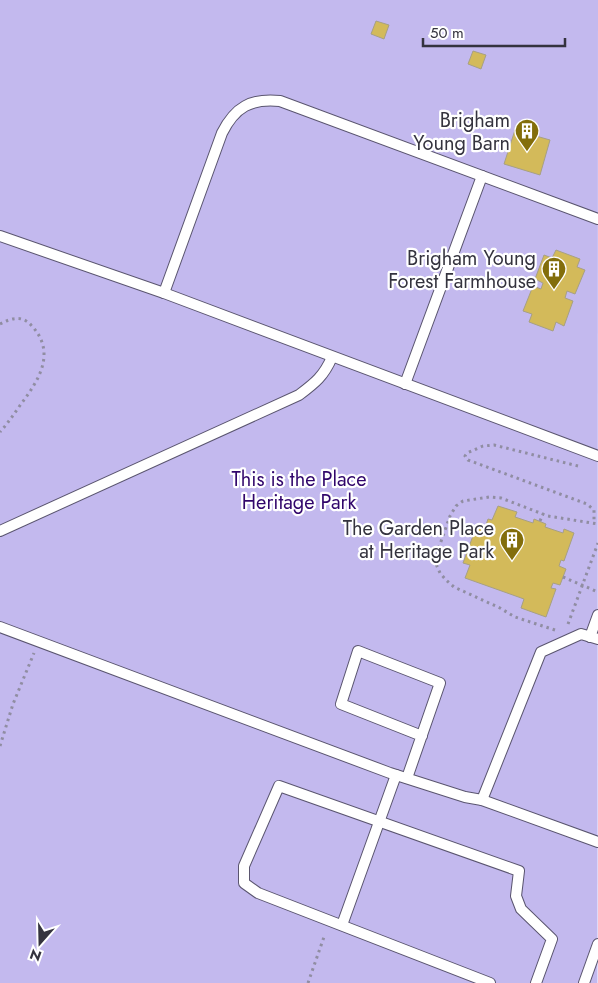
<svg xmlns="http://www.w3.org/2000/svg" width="598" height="983" font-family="Jost,sans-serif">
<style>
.green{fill:#c3b9ee}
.building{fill:#d3ba5a;stroke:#a7a083}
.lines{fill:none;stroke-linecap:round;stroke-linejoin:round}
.service-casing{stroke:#5a556f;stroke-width:12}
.path{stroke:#908da2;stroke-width:3;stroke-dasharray:2.5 4;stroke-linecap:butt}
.service{stroke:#fff;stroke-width:10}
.labels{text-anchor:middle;stroke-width:4.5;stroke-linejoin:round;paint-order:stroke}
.poi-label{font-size:20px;fill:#34333e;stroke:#fff;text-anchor:end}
.park-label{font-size:20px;fill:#31066b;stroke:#fff}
</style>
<rect width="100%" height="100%" fill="#e1dcfa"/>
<polygon class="green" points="0,0 598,0 597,983 0,983"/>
<g class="building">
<polygon points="376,21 389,25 384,39 371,34"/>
<polygon points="473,51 486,55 481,69 468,64"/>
<polygon points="515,130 550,140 540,175 504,164"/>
<polygon points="556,250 580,259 577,267 585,270 575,294 567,291 565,298 573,301 564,326 556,322 553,331 529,322 532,314 523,311 533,286 541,289 543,283 535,279 544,255 552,258"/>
<polygon points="498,506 517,512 515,517 533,523 534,519 546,524 545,527 563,533 564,529 574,533 564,561 561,560 559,566 566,569 560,585 553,583 551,588 556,589 546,617 521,608 524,599 465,578 470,565 463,563 477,525 485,528 488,519 492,520"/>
</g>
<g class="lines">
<defs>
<g id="service">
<polyline points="0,236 164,293 598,456"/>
<path d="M164 293 222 133C235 107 251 98 280 101L598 219"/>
<polyline points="405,384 482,176"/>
<path d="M0 531 299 395C315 383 324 376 332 357"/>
<polyline points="0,627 390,773 465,797 482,800 598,842"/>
<polyline points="590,637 598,615"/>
<polyline points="407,778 440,683 358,651 341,704 422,736"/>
<polyline points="482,800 541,652 581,634 598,639"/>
<polyline points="342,925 396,775"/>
<polyline points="490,983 258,893 244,883 244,866 279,786 519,871 516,896 521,909 552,939 536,983"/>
<polyline points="584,983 598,944"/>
</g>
</defs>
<use href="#service" class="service-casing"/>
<g class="path">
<path d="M0 324C11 318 22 315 31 325 57 352 39 380 21 404 14 414 8 423 0 432"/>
<polyline points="578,466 494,445 483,446 467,453 465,456 468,460 587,504 594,510 594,523"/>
<polyline points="540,521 543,514"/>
<polyline points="563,577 598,592"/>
<polyline points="568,624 598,543"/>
<polyline points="555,630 515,617 500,608 454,587 446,580 440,573 436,564 438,550 450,516 456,506 463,501 489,497 501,498 548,516 598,524"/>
<polyline points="0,746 13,704 34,653"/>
<polyline points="308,983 325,934"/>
</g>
<use href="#service" class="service"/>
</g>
<defs>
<symbol id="building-pin" viewBox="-11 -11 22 30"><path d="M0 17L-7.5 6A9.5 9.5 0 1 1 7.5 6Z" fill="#836e0b" stroke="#fff"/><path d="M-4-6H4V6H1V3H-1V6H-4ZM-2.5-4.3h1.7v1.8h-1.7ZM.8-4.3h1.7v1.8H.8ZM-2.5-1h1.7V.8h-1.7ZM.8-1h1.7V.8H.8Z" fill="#fff"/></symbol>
</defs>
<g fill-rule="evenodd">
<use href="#building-pin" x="513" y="117" width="28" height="38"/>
<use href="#building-pin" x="540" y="255" width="28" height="38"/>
<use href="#building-pin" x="498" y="526" width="28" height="38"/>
</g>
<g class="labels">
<g class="poi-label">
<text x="510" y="127">Brigham<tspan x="510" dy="23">Young Barn</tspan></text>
<text x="536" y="265">Brigham Young<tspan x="536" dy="23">Forest Farmhouse</tspan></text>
<text x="494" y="535">The Garden Place<tspan x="494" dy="23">at Heritage Park</tspan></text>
</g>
<g class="park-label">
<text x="299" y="486">This is the Place<tspan x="299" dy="23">Heritage Park</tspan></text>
</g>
</g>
<g transform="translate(40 943) rotate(200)" stroke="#ffffff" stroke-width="4" paint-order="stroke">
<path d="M0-4L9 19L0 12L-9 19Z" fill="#34333e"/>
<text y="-8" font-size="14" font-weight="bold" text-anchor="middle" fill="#34333e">N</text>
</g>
<path d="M423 38v8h142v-8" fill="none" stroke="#34333e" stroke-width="2.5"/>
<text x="430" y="38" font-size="15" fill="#34333e" stroke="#ffffff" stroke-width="4" paint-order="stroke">50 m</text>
</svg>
